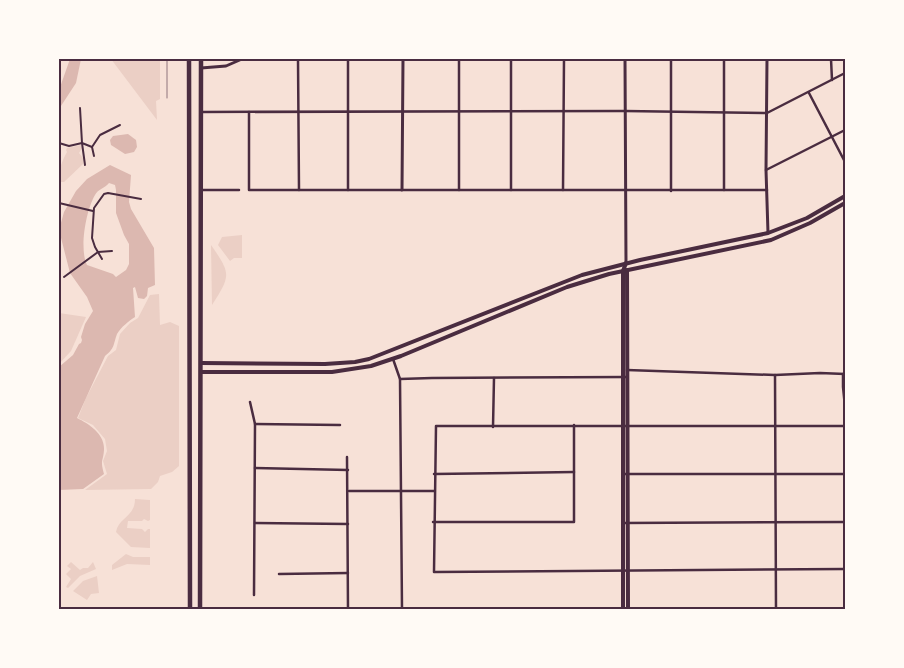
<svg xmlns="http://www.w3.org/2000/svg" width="904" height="668" font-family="Commissioner,sans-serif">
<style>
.green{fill:#ebcfc5}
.water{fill:#dcb8b0;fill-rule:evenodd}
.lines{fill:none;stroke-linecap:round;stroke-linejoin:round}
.pedestrian{stroke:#4a2c40;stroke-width:2}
.minor{stroke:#4a2c40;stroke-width:2.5}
.tertiary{stroke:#4a2c40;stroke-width:3}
.secondary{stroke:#4a2c40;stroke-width:4}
.primary{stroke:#4a2c40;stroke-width:4.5}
.rail{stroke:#8f747c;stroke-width:1}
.neatline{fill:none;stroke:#4a2c40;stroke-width:2}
</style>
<rect width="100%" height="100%" fill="#f7e1d7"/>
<g class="green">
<polygon points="111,59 160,59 160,99 156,101 157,120"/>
<path d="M81 145 82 148 79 153 83 158V164L64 182H61C56 174 63 159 67 152L66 150 67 148Z"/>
<polygon points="242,235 242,258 234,258 230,261 218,245 222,237"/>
<path d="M211 245C231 274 231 275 212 305Z"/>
<polygon points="159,294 160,325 170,322 179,326 179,466 172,472 160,476 158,482 151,489 85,490 107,474 103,461 107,451 105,439 93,425 78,418 86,398 108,356 116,350 120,334 130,323 138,318 150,295"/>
<polygon points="59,313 86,317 71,351 59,364"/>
<path d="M135 499 150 500V520L148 521 144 519 142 521H128L127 528 142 529 145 532 148 529H150V548L131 547 116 532C118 518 135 517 135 499Z"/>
<polygon points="126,554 133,557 150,557 150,565 127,564 112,570 112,565"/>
<polygon points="71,562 80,570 83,568 88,568 93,562 96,569 80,576 68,588 66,587 71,579 66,574 71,569 67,566"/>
<polygon points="97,576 99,593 91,594 87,600 73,591 83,581"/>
</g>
<g class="water">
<polygon points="70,59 81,59 76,83 59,109 59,90"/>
<polygon points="128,134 136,140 137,147 134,152 125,154 111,145 110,140 113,136"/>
<path d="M110 165 131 175 129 202 131 209 154 248 155 285 148 288 147 296 144 299 138 298 135 287 133 288 135 317C129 321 121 327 117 334 113 345 115 348 105 356L77 418C89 424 105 434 104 450 103 463 100 459 104 474L83 489 59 490V367L73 355 79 344 81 343 82 340 81 337 85 324 93 311 87 297 70 273 59 230 64 212 76 191 87 179ZM109 183 115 185 116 190V213L124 235 129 244V264L126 270 116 277 113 274 87 265C79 249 86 210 95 195 98 189 105 188 109 183Z"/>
</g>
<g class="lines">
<g class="pedestrian">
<polyline points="59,143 69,146 82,143 80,108"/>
<polyline points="92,147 94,156"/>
<polyline points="85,165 82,143 92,147 100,135 120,125"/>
<polyline points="59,203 93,211"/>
<polyline points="102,259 95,247 92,238 94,208 104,194 108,193 141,199"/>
<polyline points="64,277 98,252 112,251"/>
</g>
<g class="minor">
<polyline points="298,59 299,190"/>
<polyline points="459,59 459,190"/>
<polyline points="671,59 671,191"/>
<polyline points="724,59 724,190"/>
<polyline points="831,59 832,80"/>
<polyline points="809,93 845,162"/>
<polyline points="201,112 625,111 767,113 845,73"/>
<polyline points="249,112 249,190 767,190"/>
<polyline points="766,170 845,130"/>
<polyline points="201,190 239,190"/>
<polyline points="348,190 348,59"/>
<polyline points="511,190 511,59"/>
<polyline points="563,190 564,59"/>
<polyline points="393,359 400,379 402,609"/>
<polyline points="627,370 775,375 820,373 845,374"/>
<polyline points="843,374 843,387 845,407"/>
<polyline points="775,375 776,609"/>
<polyline points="400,379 432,378 627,377"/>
<polyline points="250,402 255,424 254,595"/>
<polyline points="255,424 340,425"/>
<polyline points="845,426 436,426 434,572 845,569"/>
<polyline points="493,427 494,378"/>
<polyline points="347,457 348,609"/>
<polyline points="255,468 348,470"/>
<polyline points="434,474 574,472"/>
<polyline points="623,474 845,474"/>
<polyline points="349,491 434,491"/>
<polyline points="433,522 574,522 574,425"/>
<polyline points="255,523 348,524"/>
<polyline points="623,523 845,522"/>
<polyline points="279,574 348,573"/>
</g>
<g class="tertiary">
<polyline points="625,59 626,263"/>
<polyline points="767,59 766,170 768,233"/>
<polyline points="201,68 226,66 242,59"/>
<polyline points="402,190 403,59"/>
</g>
<g class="secondary">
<polyline points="627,270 628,609"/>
<polyline points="201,363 325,364 355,362 369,359 582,275 640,260 768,233 807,218 845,196"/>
<polyline points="201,372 332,372 371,366 401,356 567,287 609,274 771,240 810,223 845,203"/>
<polyline points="623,609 623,271 626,263"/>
</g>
<g class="primary">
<polyline points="189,59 190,609"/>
<polyline points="200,609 201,59"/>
</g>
<polyline class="rail" points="167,59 167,98"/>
</g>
<rect width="904" height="668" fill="none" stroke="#fffaf5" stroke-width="120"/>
<rect x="60" y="60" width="784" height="548" class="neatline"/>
</svg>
